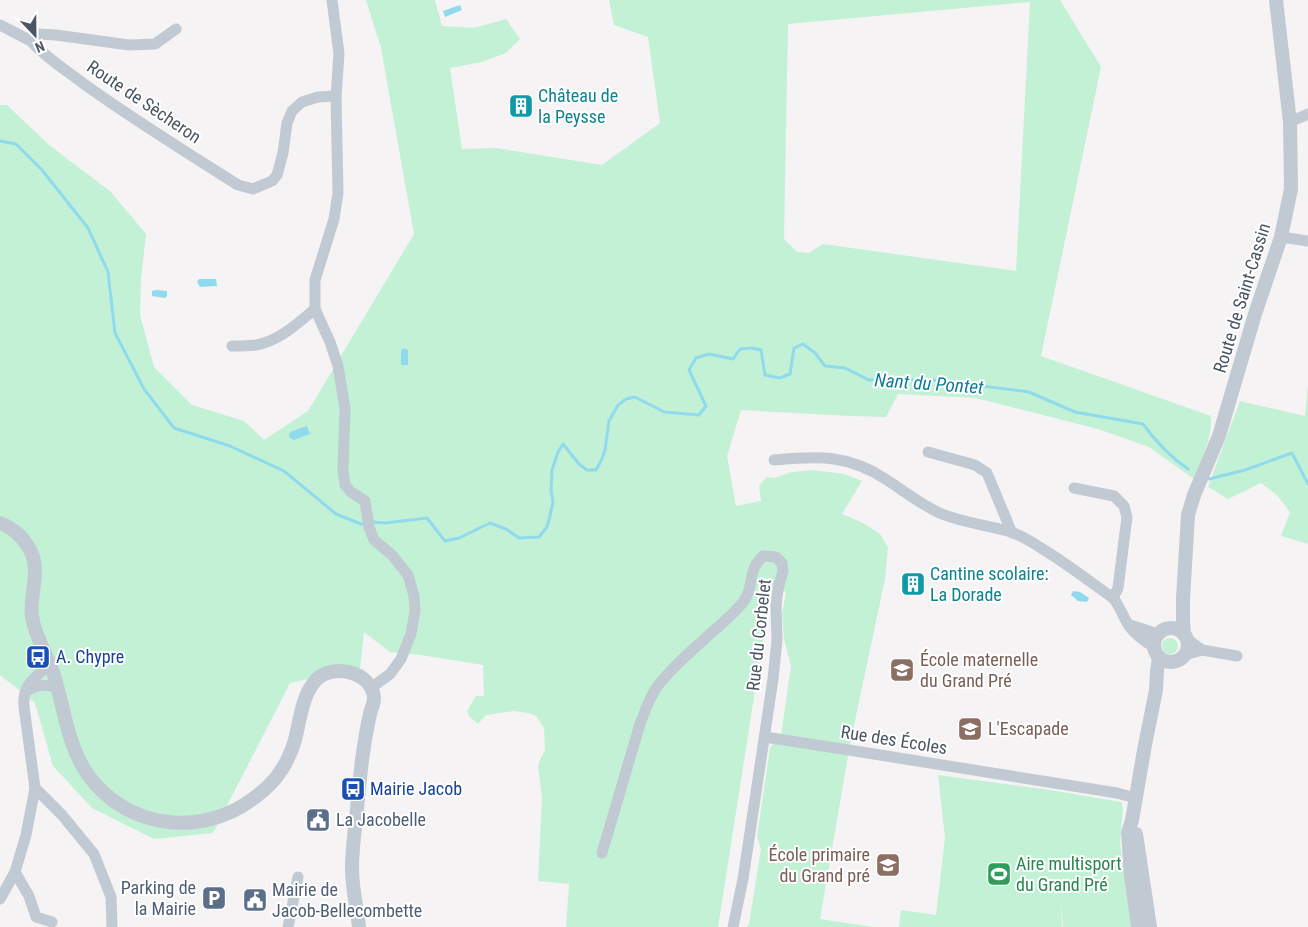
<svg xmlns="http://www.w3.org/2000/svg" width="1308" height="927" font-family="'Roboto Condensed',sans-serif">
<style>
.green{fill:#c3f1d5;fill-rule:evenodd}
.water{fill:#90daee}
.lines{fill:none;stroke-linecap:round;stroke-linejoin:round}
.stream{stroke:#90daee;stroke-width:3}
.minor{stroke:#c1cad2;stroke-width:11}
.tertiary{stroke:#c1cad2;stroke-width:14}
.labels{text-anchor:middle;stroke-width:4;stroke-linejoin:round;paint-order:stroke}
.culture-label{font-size:18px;fill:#0d838f;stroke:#fff;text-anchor:start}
.street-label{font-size:18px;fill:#4a5661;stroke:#fff}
.transit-label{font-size:18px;fill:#164399;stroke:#fff;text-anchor:start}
.education-label{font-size:18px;fill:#785e54;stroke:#fff;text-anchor:start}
.service-label{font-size:18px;fill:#4e5e75;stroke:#fff;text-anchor:start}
.leisure-label{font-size:18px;fill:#27864d;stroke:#fff;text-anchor:start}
.water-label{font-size:19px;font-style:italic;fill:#0c7c9b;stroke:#fff}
</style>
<rect width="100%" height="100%" fill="#f5f3f3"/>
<g class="green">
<path d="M366 0H435L442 26 474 28 506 19 520 39 506 53 482 62 450 68 462 149 496 148 602 165 660 123 648 37 614 25 609 0H1060L1101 67 1041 356 1211 416V426L1208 442 1194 479 1149 447 1098 429 976 398 898 394 886 417 851 416 741 410 727 456 736 506 761 501 759 486 766 477 775 478 792 472 812 470 844 474 862 481 842 514 863 523 880 534 888 547 885 579 850 744 820 919 873 927H747L749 924 761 849 757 836 770 748 781 735 791 666 784 639 782 614 786 592 764 587 762 604 763 640 718 927H566L569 884 538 881 542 798 538 767 540 760 545 750 544 728 536 716 528 713 514 711 486 715 478 724 469 716 467 711 476 696H484L483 665 421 655 390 652 364 632 360 668 290 683 213 833 154 839 92 808 53 766 35 703 0 675V105H7L49 145 110 191 146 234 141 279 140 315 154 367 192 405 244 421 264 440 308 411 414 234 381 48ZM1030 2 1016 271 823 244 809 253 797 252 784 239 788 24Z"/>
<polygon points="1308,385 1308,544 1281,536 1290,512 1277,495 1261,483 1228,499 1208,487 1240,401 1305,416"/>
<circle cx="1170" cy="646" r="8"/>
<polygon points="938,775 1050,790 1121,802 1123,808 1120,843 1131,927 1063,927 1060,897 1062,927 899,927 901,910 936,915 945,838"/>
</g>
<g class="water">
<polygon points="460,5 462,10 445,17 443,11"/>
<polygon points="199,279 216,279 217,286 200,287 197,282"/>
<polygon points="156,290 167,291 167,296 165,298 152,296 152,291"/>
<polygon points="404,348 408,350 408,365 401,365 401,350"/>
<polygon points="307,426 310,434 294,440 290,438 289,436 290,432"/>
<polygon points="1073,591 1080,592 1089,598 1087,602 1078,601 1071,595"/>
</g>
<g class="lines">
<g class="stream">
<path d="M0 141 16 144 42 170 88 228 108 272 115 333 144 389 174 428 230 446 284 471 336 514 361 524 374 522 385 523 427 518 445 541 459 538 490 523 506 529 519 538 539 537 547 527 550 516 553 502 551 490 552 470 558 452 563 444 579 464 587 470H596L602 459 605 450 609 421 618 405 626 399 635 397 664 412 699 415 706 406 689 370 696 358 709 354 733 359 740 349 752 348 761 350 765 375 780 378 790 374 794 348 803 344 815 353 825 366 845 368 869 380H934L1029 392 1075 412 1143 424C1156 442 1169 456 1188 469"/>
<polyline points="1209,479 1245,470 1292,453 1308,484"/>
</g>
<g class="minor">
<polyline points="332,0 339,54 336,96 338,193 334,219 315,280 315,309 330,342 338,366 345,408 343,470 345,485 351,492 365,501 369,527 374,540 392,555 408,575 414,596 415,611 411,634 401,659 390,674 371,688"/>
<polyline points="0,25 31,41"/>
<path d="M176 29 155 44 129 45 56 35 38 34 31 41C46 58 66 70 84 84 134 120 186 152 238 185L253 189 272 181 277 175 283 153 287 123 292 111 302 102 318 97 336 96"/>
<polyline points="1290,122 1308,114"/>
<polyline points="1281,237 1308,241"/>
<path d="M232 346C240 346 248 346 256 345 279 341 298 323 315 309"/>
<polyline points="928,452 975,465 987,473 1012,533"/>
<path d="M774 460C818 456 848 454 887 480 904 491 923 506 942 514 964 523 988 525 1011 532 1022 536 1032 542 1041 548 1066 563 1089 581 1113 598 1120 606 1123 617 1129 626 1136 635 1144 641 1154 647"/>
<polyline points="1074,488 1114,496 1124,506 1127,517 1118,588 1113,598"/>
<polyline points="1130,625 1158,634"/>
<polyline points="1187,639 1202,650"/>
<polyline points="1185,655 1202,650 1237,656"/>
<path d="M26 691C37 685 45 684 58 687"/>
<polyline points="765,737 855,751 1117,793 1135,798"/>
<polyline points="35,788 62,815 94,854 111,897 112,927"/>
<path d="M602 853 640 724C645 711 650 695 660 683 673 667 693 649 709 635 719 626 736 612 744 601 755 585 747 570 763 556L776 557 782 563 783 571 778 589 776 605 777 640 773 679 743 879 733 927"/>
<polyline points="15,872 29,896 36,917 52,922"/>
<path d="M0 899 15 872 26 835 35 788 24 707C22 684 35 678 50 664"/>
<polyline points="288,927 298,877"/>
</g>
<g class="tertiary">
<path d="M0 523C14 528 26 540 32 554 40 575 29 596 32 617 35 636 46 653 53 672 64 706 67 745 88 775 127 829 202 838 254 798 265 790 275 781 282 769 288 760 292 750 295 740 300 720 302 695 316 680 332 663 371 671 374 697 374 702 373 706 371 710 363 743 360 776 357 809 355 829 352 849 352 868 352 888 357 908 359 927"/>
<circle cx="1171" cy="645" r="17"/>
<polyline points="1184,634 1183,621 1183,599 1188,515 1194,495 1219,436 1255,314 1281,237 1291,189 1290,122 1276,0"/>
<polyline points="1136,834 1150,927"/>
<polyline points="1138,927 1131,876 1128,833 1132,820 1145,745 1156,690 1157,671 1159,658"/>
</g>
</g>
<defs>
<symbol id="building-square" viewBox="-11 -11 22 22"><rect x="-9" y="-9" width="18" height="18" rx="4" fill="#0f9aa8" stroke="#fff"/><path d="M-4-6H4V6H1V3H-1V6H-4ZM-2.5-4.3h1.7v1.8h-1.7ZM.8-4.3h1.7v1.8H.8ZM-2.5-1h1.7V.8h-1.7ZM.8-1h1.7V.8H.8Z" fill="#fff"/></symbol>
<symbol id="bus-square" viewBox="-11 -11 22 22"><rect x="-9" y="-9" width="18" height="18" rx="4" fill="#1a4fb4" stroke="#fff"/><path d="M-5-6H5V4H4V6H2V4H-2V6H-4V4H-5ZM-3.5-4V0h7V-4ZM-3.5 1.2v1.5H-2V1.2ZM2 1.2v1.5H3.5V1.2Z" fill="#fff"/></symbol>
<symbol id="school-square" viewBox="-11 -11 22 22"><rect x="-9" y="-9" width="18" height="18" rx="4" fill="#8d6e63" stroke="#fff"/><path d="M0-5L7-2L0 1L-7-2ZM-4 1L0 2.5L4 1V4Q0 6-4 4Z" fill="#fff"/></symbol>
<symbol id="civic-square" viewBox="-11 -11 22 22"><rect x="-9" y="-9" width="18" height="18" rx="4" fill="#5c6f8a" stroke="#fff"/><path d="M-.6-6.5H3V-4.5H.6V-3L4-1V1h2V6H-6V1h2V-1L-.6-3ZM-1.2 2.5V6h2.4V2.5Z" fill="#fff"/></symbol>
<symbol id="stadium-square" viewBox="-11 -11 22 22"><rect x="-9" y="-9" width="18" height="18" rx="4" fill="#2e9e5b" stroke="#fff"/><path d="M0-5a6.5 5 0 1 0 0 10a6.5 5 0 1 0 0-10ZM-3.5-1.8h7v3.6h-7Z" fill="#fff"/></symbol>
<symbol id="parking-square" viewBox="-11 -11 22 22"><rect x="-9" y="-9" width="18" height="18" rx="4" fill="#5c6f8a" stroke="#fff"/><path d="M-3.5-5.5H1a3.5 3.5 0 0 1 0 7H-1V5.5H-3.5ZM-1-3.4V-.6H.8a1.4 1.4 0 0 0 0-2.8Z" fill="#fff"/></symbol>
</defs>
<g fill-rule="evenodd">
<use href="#building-square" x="507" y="92" width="28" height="28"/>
<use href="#building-square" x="899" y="570" width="28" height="28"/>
<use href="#bus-square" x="24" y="643" width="28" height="28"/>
<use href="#school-square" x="888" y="656" width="28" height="28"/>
<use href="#school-square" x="956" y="715" width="28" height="28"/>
<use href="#bus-square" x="339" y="775" width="28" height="28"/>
<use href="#civic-square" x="304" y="806" width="28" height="28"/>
<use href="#school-square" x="874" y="851" width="28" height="28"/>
<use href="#stadium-square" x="985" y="860" width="28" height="28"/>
<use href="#parking-square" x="200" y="884" width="28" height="28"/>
<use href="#civic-square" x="241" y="886" width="28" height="28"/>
</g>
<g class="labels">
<g class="culture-label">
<text x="538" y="102">Château de<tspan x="538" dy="21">la Peysse</tspan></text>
<text x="930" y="580">Cantine scolaire:<tspan x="930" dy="21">La Dorade</tspan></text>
</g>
<g class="street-label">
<text transform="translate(144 102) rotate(34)" y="6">Route de Sècheron</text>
<text transform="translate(1242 298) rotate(-73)" y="6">Route de Saint-Cassin</text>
<text transform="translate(759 635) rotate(-84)" y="6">Rue du Corbelet</text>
<text transform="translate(894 740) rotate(9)" y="6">Rue des Écoles</text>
</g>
<g class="transit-label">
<text x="56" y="663">A. Chypre</text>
<text x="370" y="795">Mairie Jacob</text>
</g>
<g class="education-label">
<text x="920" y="666">École maternelle<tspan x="920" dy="21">du Grand Pré</tspan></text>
<text x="988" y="735">L'Escapade</text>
<text x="870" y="861" text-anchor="end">École primaire<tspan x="870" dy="21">du Grand pré</tspan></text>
</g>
<g class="service-label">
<text x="336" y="826">La Jacobelle</text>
<text x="196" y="894" text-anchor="end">Parking de<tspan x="196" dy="21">la Mairie</tspan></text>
<text x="272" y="896">Mairie de<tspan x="272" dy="21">Jacob-Bellecombette</tspan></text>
</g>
<g class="leisure-label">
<text x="1016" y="870">Aire multisport<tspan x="1016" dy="21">du Grand Pré</tspan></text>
</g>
<g class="water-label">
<text transform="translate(929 383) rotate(4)" y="7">Nant du Pontet</text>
</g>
</g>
<g transform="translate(35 35) rotate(158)" stroke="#ffffff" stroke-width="4" paint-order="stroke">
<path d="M0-4L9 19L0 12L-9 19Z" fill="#4a5661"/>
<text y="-8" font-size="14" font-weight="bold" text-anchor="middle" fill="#4a5661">N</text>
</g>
</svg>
